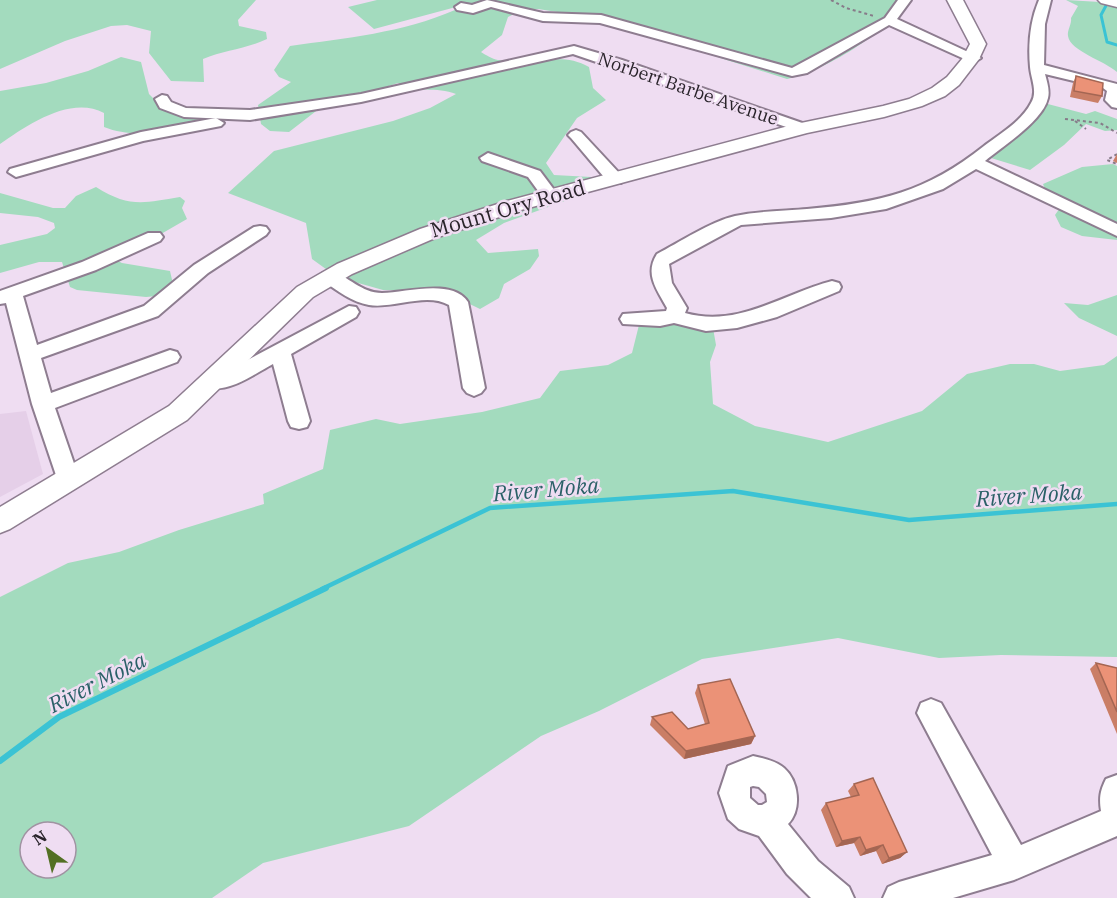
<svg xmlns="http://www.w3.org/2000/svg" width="1117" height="898" font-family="'IBM Plex Serif',serif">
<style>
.built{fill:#e5cfe8}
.green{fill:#a3dbbe;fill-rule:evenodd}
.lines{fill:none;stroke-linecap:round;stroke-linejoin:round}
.stream-far2{stroke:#3bc3d4;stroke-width:3}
.stream-far1{stroke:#3bc3d4;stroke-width:4.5}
.stream{stroke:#3bc3d4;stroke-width:6}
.minor-casing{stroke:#8e7d90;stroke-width:4}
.major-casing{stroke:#8e7d90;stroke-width:3}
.path{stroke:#877b89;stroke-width:2;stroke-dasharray:3 3;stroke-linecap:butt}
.minor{fill:#fff;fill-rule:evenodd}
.major{fill:#fff;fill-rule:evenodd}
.wall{fill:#ca7e66}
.shaded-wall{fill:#a46653}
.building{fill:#eb9277;stroke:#a46653;stroke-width:1.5}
.labels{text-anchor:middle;stroke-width:5;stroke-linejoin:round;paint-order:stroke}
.far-street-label{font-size:18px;fill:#2a242b;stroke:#efddf2}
.street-label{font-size:21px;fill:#2a242b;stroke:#efddf2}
.water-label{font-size:22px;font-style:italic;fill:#2a6067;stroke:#efddf2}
</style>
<rect width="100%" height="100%" fill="#efddf2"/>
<polygon class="built" points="26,411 43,474 0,497 0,414"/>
<g class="green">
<path d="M0 0H256L238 20 239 26 266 32 267 39C246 49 224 50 203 59L204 82 171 81 149 53 151 31 127 25 111 26 65 41 0 69Z"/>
<path d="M377 0H905C890 32 822 72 787 79L676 44 629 23 538 9 522 10 508 17 502 35 481 52C486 55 492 59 498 60 530 67 561 50 589 67L593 88 606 100 577 118 546 163 554 175 610 178 612 184 504 223 476 240 488 253 538 249 539 256 530 269 504 284 499 298 480 309 443 291 383 290 337 277 312 259 306 223 228 193 274 151 393 121 430 108 456 94C437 86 415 94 398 83L320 108 289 132 270 131 261 124 258 105 291 82 279 77 274 70 290 46C346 38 402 33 455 10L456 7 374 29 348 7Z"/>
<path d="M1066 0 1117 3V72C1105 61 1070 51 1068 36 1067 30 1072 24 1071 18L1078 6Z"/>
<path d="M121 57 141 62 149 94 161 106 218 116 213 121C177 128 139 141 104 127V113C71 95 27 125 0 144V91L46 83 88 71Z"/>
<polygon points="1044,103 1086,114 1095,111 1117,119 1117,130 1105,131 1086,124 1064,145 1030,170 991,158 1021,130"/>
<polygon points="1113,164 1117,166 1117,240 1082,236 1061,227 1055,215 1062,205 1048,196 1043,184 1082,167"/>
<path d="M96 187C129 208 144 203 180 197L185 201 182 208 187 219 116 260 122 263 170 271 173 284 157 296 146 297 77 290 70 287 62 262H39L0 273V245L47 234 55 228 54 223 38 217 0 213V193L53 208H65L76 196Z"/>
<polygon points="1117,295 1117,336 1079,318 1064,303 1088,305"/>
<path d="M640 321H665L713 328 716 345 710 362 713 404 755 426 828 442 922 411 967 374 1010 364H1034L1060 371 1104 365 1117 356V657L1001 655 939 658 838 638 702 659 599 711 541 736 409 826 263 863 212 898H0V597L68 563 119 552 179 530 264 504 263 494 323 469 330 430 376 419 400 424 482 412 540 398 560 371 608 365 632 353ZM30 832H66V868H30Z"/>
</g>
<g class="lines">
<polyline class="stream-far2" points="1109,0 1101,15 1107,42 1117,45"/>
<polyline class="stream-far1" points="322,589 490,508 733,491 909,520 1117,504"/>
<polyline class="stream" points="0,761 59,717 326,588"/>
<defs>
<g id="minor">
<polygon points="487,0 543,13 601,15 792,68 885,18 898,0 911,0 897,19 981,58 974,62 969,61 889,25 807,73 792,76 600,23 543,21 491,7 473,13 457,10 455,7 461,3 472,5"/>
<path d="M1039 0H1051L1045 24 1044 65 1117 84V108L1112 107 1105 100 1107 91 1103 88 1045 74C1047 82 1050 90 1048 98 1043 121 1003 146 985 161L1117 224V236L976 169 943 189 886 209 831 218 741 225 669 264 672 283 687 308 685 313C739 328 782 294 832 281L839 283 841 287 839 291 777 317 737 328 706 331 674 323 660 326 623 324 620 319 623 314 666 311 667 308C657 290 644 274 657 254 678 243 712 221 735 216 758 211 783 211 807 209 880 203 926 192 984 146 1000 134 1022 121 1031 103 1038 92 1031 79 1030 67 1028 45 1030 21 1039 0Z"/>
<polygon points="574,46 622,60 808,125 811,128 803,133 798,131 573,54 361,102 250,120 184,117 160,108 155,99 162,95 167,96 171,102 186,108 250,110 361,94"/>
<polygon points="216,118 224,123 221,126 143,141 16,177 8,172 10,169 141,132"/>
<polygon points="576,130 581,132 621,175 623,179 621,183 609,183 571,138 568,135 571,132"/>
<polygon points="488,153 540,171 558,195 550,200 544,199 528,177 482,161 480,158"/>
<polygon points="260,226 266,227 269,231 266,235 208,273 158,316 41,358 51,393 170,350 177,352 180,357 177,362 55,408 80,481 76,487 68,490 60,487 32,404 6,303 0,304 0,291 82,262 148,233 160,233 163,237 160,241 96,270 23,296 37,345 144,306 194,265 254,227"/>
<path d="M330 271C349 276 361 293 382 293 405 293 452 278 468 302L485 388 481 393 474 396 467 393 463 388 449 305C426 292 394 309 369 305 352 302 338 291 323 281L321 277 323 273Z"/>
<path d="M349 306 356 307 359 312 356 317 291 354 310 421 307 427 299 429 291 427 288 421 273 364C254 374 228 394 206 387L202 382 206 377 227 371Z"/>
<path d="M931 699 941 703 1021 845 1101 811C1099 798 1100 791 1106 779L1117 775V836L1014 880 953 898H883L888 887 899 882 992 855 917 713 921 703Z"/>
<path d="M753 756C763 758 776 761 784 768 799 781 802 810 788 824L818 861 849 887 854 898H811L787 874 759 836 739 829 728 819 719 793 728 766ZM753 786 759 787 766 794 767 802 762 805H758L750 798V787Z"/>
</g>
<g id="major">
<polygon points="947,0 963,0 986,44 979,59 959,85 945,96 922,106 884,117 807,133 521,210 435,238 352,274 313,297 187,420 10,529 0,533 0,507 169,406 297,287 337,264 420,229 507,201 796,124 883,106 909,99 932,88 947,77 962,59 970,44"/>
<polygon points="1098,0 1117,0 1117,7 1101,3"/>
</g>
</defs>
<use href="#minor" class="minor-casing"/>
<use href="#major" class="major-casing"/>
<g class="path">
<polyline points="831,0 846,8 874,16"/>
<polyline points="1065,119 1100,123 1117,133"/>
<polyline points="1075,121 1086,129"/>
<polyline points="1117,154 1107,160 1117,164"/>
</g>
<use href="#minor" class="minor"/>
<use href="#major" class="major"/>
</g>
<g class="wall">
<polygon points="1076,76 1102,96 1098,103 1070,97 1073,83"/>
<polygon points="1117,154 1117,163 1113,161"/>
<polygon points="1096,663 1117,668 1117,734 1090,669"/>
<polygon points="698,685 755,736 751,744 684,759 650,725 652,717 688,729 705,724 695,693"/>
<polygon points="854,784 907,852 900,858 882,864 876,851 860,856 854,843 836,847 821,810 826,803 851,797 848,791"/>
</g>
<g class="shaded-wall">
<polygon points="755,736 751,744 684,759 686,751"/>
<polygon points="860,837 854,843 836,847 842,841"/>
<polygon points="883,845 876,851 860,856 866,850"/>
<polygon points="907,852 900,858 882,864 889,858"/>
</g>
<g class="building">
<polygon points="1076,76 1103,83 1102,96 1074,91"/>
<polygon points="1096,663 1117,668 1117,712"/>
<polygon points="730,679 755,736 686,751 652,717 672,712 688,729 709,723 698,685"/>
<polygon points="873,778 907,852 889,858 883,845 866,850 860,837 842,841 826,803 859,795 854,784"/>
</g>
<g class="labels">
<g class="far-street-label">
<text transform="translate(688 89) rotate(19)" y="6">Norbert Barbe Avenue</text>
</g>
<g class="street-label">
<text transform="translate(508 209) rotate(-16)" y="7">Mount Ory Road</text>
</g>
<g class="water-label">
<text transform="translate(546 489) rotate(-5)" y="8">River Moka</text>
<text transform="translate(1029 495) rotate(-4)" y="8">River Moka</text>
<text transform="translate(97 682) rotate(-27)" y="8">River Moka</text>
</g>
</g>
<g transform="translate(48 850) rotate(326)"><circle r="28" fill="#efddf2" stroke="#a093a2" stroke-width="1.5"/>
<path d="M0-4.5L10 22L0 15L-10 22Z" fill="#537024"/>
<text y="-9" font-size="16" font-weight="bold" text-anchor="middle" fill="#2a242b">N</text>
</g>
</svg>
